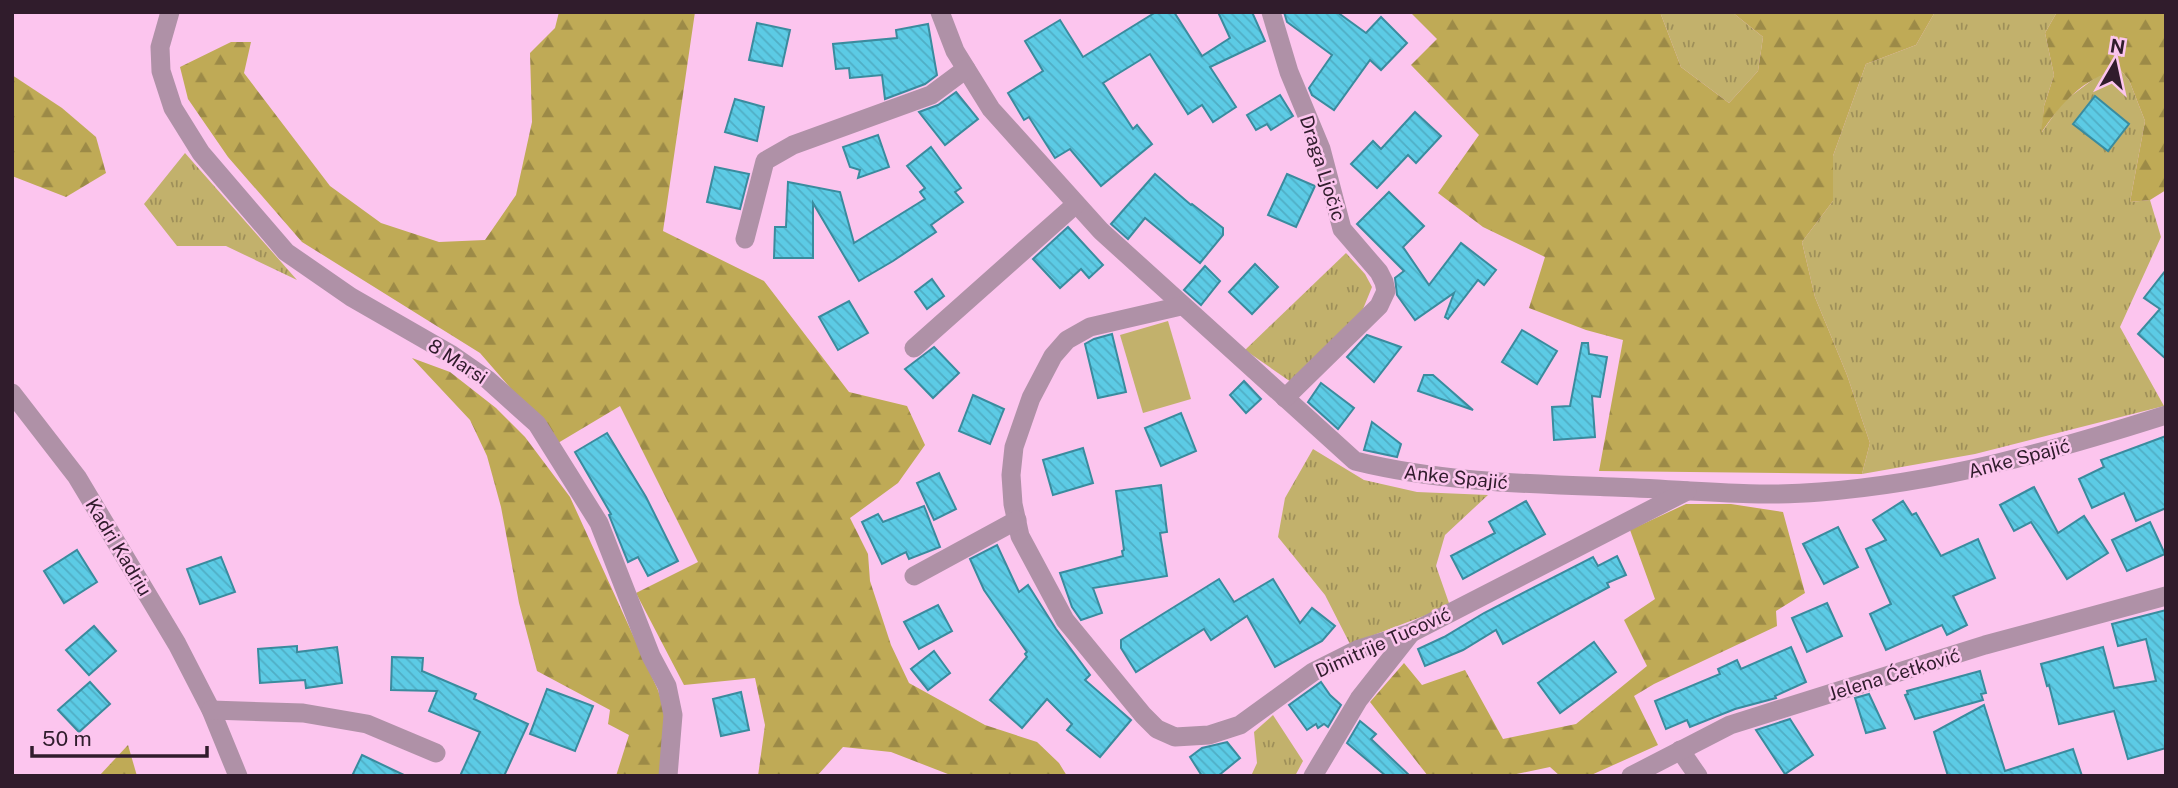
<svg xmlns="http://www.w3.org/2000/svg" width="2178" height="788" font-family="'Public Sans',sans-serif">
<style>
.grass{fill:url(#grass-tufts)}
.forest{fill:url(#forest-firs)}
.park{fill:#c2b16c}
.building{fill:url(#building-back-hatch);stroke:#3a8b9e;stroke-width:2}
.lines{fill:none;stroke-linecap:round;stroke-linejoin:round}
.minor{stroke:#af91a7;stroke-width:19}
.labels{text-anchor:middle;stroke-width:5;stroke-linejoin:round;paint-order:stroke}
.street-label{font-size:19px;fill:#301c2c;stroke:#fcc5ee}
</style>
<defs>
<pattern id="grass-tufts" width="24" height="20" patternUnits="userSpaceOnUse" patternTransform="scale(1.75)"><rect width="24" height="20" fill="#c2b16c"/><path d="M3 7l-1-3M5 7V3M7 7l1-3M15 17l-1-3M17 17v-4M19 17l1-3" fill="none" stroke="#9e8f59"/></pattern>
<pattern id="forest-firs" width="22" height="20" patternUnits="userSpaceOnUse" patternTransform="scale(1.75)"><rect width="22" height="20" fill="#bfaa56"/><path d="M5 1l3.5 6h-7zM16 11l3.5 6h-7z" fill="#9c8a47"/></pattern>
<pattern id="building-back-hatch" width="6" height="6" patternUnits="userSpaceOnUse" patternTransform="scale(1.75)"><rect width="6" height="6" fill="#5ccbe5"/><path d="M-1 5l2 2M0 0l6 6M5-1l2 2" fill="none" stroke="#50aec5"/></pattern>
</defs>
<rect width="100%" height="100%" fill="#fcc5ee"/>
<g class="grass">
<polygon points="1660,12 1732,12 1763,37 1758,71 1729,103 1681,67"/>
<polygon points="1935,12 2057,12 2045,33 2054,75 2044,106 2042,132 2063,102 2099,75 2119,68 2129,80 2145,121 2130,202 2150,200 2161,237 2120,327 2164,406 1975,454 1862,474 1870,443 1847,375 1815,297 1802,242 1833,201 1833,156 1866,64 1916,45"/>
<polygon points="185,153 297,280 226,246 177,246 144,204"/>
<polygon points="1346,253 1365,274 1372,287 1363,309 1291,382 1245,350"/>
<polygon points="1313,449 1364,480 1417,492 1488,495 1445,535 1436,566 1450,606 1350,644 1325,595 1278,537 1285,498"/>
<polygon points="1273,715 1303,761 1295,776 1251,776 1257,763 1254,732"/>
</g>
<g class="forest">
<polygon points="559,12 695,12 663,231 764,281 849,392 907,406 925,445 898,483 850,518 868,554 870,581 891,645 909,683 985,725 1037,742 1059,763 1067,776 953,776 891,752 843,747 817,776 758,776 765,725 755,678 684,685 636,593 698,562 620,406 558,443 480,353 302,242 228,157 188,99 180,67 231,42 251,42 244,73 330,186 381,223 439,242 485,240 516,195 532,122 530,53 555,28"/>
<polygon points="1410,12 1660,12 1681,67 1729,103 1758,71 1763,37 1732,12 1935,12 1916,45 1866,64 1833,156 1833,201 1802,242 1815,297 1847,375 1870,443 1862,474 1599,471 1623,340 1586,330 1529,308 1545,257 1483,227 1438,193 1479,135 1411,65 1437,39"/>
<path d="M2057 12H2166V190L2150 200 2130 202 2145 121 2129 80 2119 68C2081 81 2063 101 2041 133L2044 106 2054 75 2045 33Z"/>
<polygon points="12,75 62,108 96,137 106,173 66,197 12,176"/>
<polygon points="412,358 450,372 496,408 525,437 570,497 658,690 667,719 662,776 616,776 629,735 608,724 610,710 537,671 519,603 501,507 487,456 470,420"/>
<polygon points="1686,504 1731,504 1783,512 1805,593 1776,611 1777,626 1654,684 1634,696 1658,745 1589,776 1560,776 1550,767 1507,776 1428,776 1370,702 1404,663 1422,685 1465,670 1503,739 1576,724 1647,666 1624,620 1655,599 1630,530"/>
<polygon points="128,745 137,776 99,776"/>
</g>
<polygon class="park" points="1168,321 1191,399 1143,413 1120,335"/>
<g class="building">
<polygon points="1156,12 1174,12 1202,56 1230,38 1218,12 1252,12 1265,41 1210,67 1236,107 1213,122 1202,105 1188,114 1150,54 1103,83 1133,129 1137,125 1152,144 1101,186 1070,149 1055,158 1029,117 1024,120 1008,93 1043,71 1025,41 1060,20 1083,57"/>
<polygon points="1284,12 1337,12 1366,33 1381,17 1407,43 1381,70 1370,60 1334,110 1312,95 1309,88 1332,55 1287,22"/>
<polygon points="757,23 790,30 782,66 749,60"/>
<polygon points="928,24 937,75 925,84 885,99 882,75 850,78 849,68 836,69 833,44 897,38 896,30"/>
<polygon points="956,92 978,119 945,145 919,112 938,105"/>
<polygon points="1280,95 1293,116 1271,130 1267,124 1256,130 1247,115"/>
<polygon points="2095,96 2129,124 2108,151 2073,124"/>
<polygon points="735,99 764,107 757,141 725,132"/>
<polygon points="1415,112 1441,136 1416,163 1408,155 1377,188 1351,164 1373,141 1381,149"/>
<polygon points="878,135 889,167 858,178 860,170 850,167 843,147"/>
<polygon points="931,147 961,188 955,192 963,202 931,225 936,232 893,261 859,281 813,203 813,258 774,258 775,227 786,227 788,182 840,192 854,243 925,199 920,192 925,188 907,166"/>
<polygon points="715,167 749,174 740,209 707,202"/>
<polygon points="1155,174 1191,205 1192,204 1223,228 1223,235 1200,263 1145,218 1128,239 1111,224"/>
<polygon points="1287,174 1315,186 1296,227 1268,215"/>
<polygon points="1389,192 1424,226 1403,247 1429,285 1461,243 1496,270 1484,285 1478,280 1448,319 1445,317 1454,293 1415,320 1397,295 1395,278 1404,271 1357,224"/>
<polygon points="1068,227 1103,265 1089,278 1081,269 1060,288 1033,259"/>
<polygon points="1255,264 1278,287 1252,314 1229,292"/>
<polygon points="1205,266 1220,281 1201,305 1184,290"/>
<polygon points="2166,270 2166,359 2138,334 2160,309 2144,298"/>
<polygon points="932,279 944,296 927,309 915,292"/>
<polygon points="849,301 868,333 838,350 819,317"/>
<polygon points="1522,330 1557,351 1537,384 1502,362"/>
<polygon points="1112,334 1126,392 1098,398 1085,344 1094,339"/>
<polygon points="1367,335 1401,347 1374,382 1347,357"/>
<polygon points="1582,343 1588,343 1589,354 1607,357 1600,397 1592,396 1595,437 1554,440 1552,407 1570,406"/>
<polygon points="934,347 959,373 933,398 905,369"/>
<polygon points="1424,375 1433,375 1473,410 1418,391"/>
<polygon points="1244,381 1261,399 1246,413 1230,395"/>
<polygon points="1321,383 1354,408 1338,429 1308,402"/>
<polygon points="973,395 1004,409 990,444 959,431"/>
<polygon points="1181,413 1196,451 1161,466 1145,428"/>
<polygon points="1372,422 1401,444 1397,457 1364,450"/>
<polygon points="607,433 646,497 678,561 648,576 638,557 628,562 609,515 611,514 575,452"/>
<polygon points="2166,436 2166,508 2136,521 2124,493 2092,508 2079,479 2104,467 2101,460"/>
<polygon points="1083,448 1093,483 1053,495 1043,460"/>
<polygon points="939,473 956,509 934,520 917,483"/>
<polygon points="1161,485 1167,532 1160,533 1167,576 1093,588 1102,613 1081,620 1072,607 1060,573 1123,556 1122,551 1124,550 1116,491"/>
<polygon points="2034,487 2058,533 2084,516 2108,553 2067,579 2031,522 2014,531 2000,505"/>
<polygon points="1526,501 1545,534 1463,579 1451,556 1495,533 1489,522"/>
<polygon points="1903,501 1912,515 1916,513 1941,556 1978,539 1995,578 1953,596 1967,625 1947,635 1942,625 1886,650 1870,614 1891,604 1866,549 1886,540 1873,520"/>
<polygon points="924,506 940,547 909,559 906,552 882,564 862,522 878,514 883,522"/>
<polygon points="2150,522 2165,554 2127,571 2112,540"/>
<polygon points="1838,527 1858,567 1824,584 1803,544"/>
<polygon points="997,545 1019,592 1028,585 1056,629 1090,675 1085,680 1131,720 1100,757 1067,730 1072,724 1047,699 1022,728 990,700 1027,657 1025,654 1027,652 984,590 970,559"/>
<polygon points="77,550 97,582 64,603 44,571"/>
<polygon points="1617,556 1626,575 1607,583 1609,587 1503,644 1496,630 1463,650 1425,666 1418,649 1444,637 1484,613 1593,557 1598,566"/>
<polygon points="221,557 235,592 200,604 187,569"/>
<polygon points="1219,579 1234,602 1273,579 1300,623 1312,608 1335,626 1322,641 1275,667 1247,616 1211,640 1204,629 1136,672 1121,648 1121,640"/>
<polygon points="1827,603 1842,636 1807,652 1792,618"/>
<polygon points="938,605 952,631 919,649 904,622"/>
<polygon points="2166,610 2166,748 2128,759 2114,711 2059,724 2049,685 2047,686 2041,664 2103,647 2114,688 2156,681 2146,639 2118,646 2112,624"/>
<polygon points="94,626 116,651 89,675 66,650"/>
<polygon points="1594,642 1616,672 1560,713 1538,683"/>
<polygon points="297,646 297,652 337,647 342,683 306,688 305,680 260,683 258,649"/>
<polygon points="1791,647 1806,682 1775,696 1776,698 1735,709 1690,727 1687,720 1666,729 1655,701 1720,674 1718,669 1737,660 1741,669"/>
<polygon points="934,651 950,673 928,690 911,669"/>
<polygon points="392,657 423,658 422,671 476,694 474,699 528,724 504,776 460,776 480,732 429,711 437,691 391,690"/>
<polygon points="1980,671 1986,693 1981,694 1983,700 1915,719 1905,695 1908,694 1907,691"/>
<polygon points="90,682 110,704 79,732 58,710"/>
<polygon points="1321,682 1330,695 1341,705 1328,727 1324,724 1318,728 1316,724 1307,730 1289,705"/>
<polygon points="547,689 593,706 575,751 530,734"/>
<polygon points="741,692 749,730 721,736 713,699"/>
<polygon points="1869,694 1885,728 1866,733 1855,698"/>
<polygon points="1984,705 2005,771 2073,749 2082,776 1948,776 1934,732"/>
<polygon points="1790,719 1813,755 1785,774 1756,730"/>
<polygon points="1360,721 1376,734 1371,739 1410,776 1386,776 1347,743"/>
<polygon points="1227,742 1240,758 1218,776 1202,776 1190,757 1202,748"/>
<polygon points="362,755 406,776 352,776"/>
</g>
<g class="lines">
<g class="minor">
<polyline points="170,12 160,47 161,71 173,108 201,153 286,252 351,297 452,355 488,380 537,424 599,523 651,656 667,686 673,715 668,776"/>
<path d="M940 12 955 51 991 109 1101 231 1355 461C1440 482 1526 484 1613 487 1682 489 1751 498 1820 492 1939 483 2053 451 2166 415"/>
<polyline points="1271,12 1289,72 1321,149 1342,229 1379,272 1384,282 1386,291 1379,306 1285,398"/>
<polyline points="745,239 765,161 793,145 931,95 966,69"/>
<polyline points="1181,306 1090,327 1067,340 1053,356 1031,398 1014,447 1011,475 1013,504 1020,536 1065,620 1143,715 1157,729 1175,737 1209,735 1240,725 1313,672 1359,649 1411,633 1687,491"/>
<polyline points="914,348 1076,204"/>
<polyline points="12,393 77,477 177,644 211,710 238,776"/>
<polyline points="914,576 1017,520"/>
<polyline points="211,710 303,713 367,724 436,753"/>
<polyline points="1680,750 1698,776"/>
<polyline points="1313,776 1359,699 1411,633"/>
<polyline points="1631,776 1730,725 1985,645 2166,596"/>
</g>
</g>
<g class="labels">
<g class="street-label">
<text transform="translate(1323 168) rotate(72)" y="7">Draga Ljočic</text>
<text transform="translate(458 361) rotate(33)" y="7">8 Marsi</text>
<text transform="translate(2019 458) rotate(-15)" y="7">Anke Spajić</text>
<text transform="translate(1456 477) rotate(6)" y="7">Anke Spajić</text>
<text transform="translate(119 547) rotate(59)" y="7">Kadri Kadriu</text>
<text transform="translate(1383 642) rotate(-24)" y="7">Dimitrije Tucović</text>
<text transform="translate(1894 674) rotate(-17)" y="7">Jelena Ćetković</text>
</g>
</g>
<rect width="2178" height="788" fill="none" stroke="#301c2c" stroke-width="28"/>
<g transform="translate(2115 63) rotate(9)" stroke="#fcc5ee" stroke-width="5" paint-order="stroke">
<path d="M0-5L12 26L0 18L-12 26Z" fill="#301c2c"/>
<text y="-10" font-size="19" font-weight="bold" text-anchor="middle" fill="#301c2c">N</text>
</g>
<path d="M32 746v10h175v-10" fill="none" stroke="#301c2c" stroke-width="3.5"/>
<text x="42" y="746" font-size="21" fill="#301c2c" stroke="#fcc5ee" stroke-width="5" paint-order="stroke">50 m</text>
</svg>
